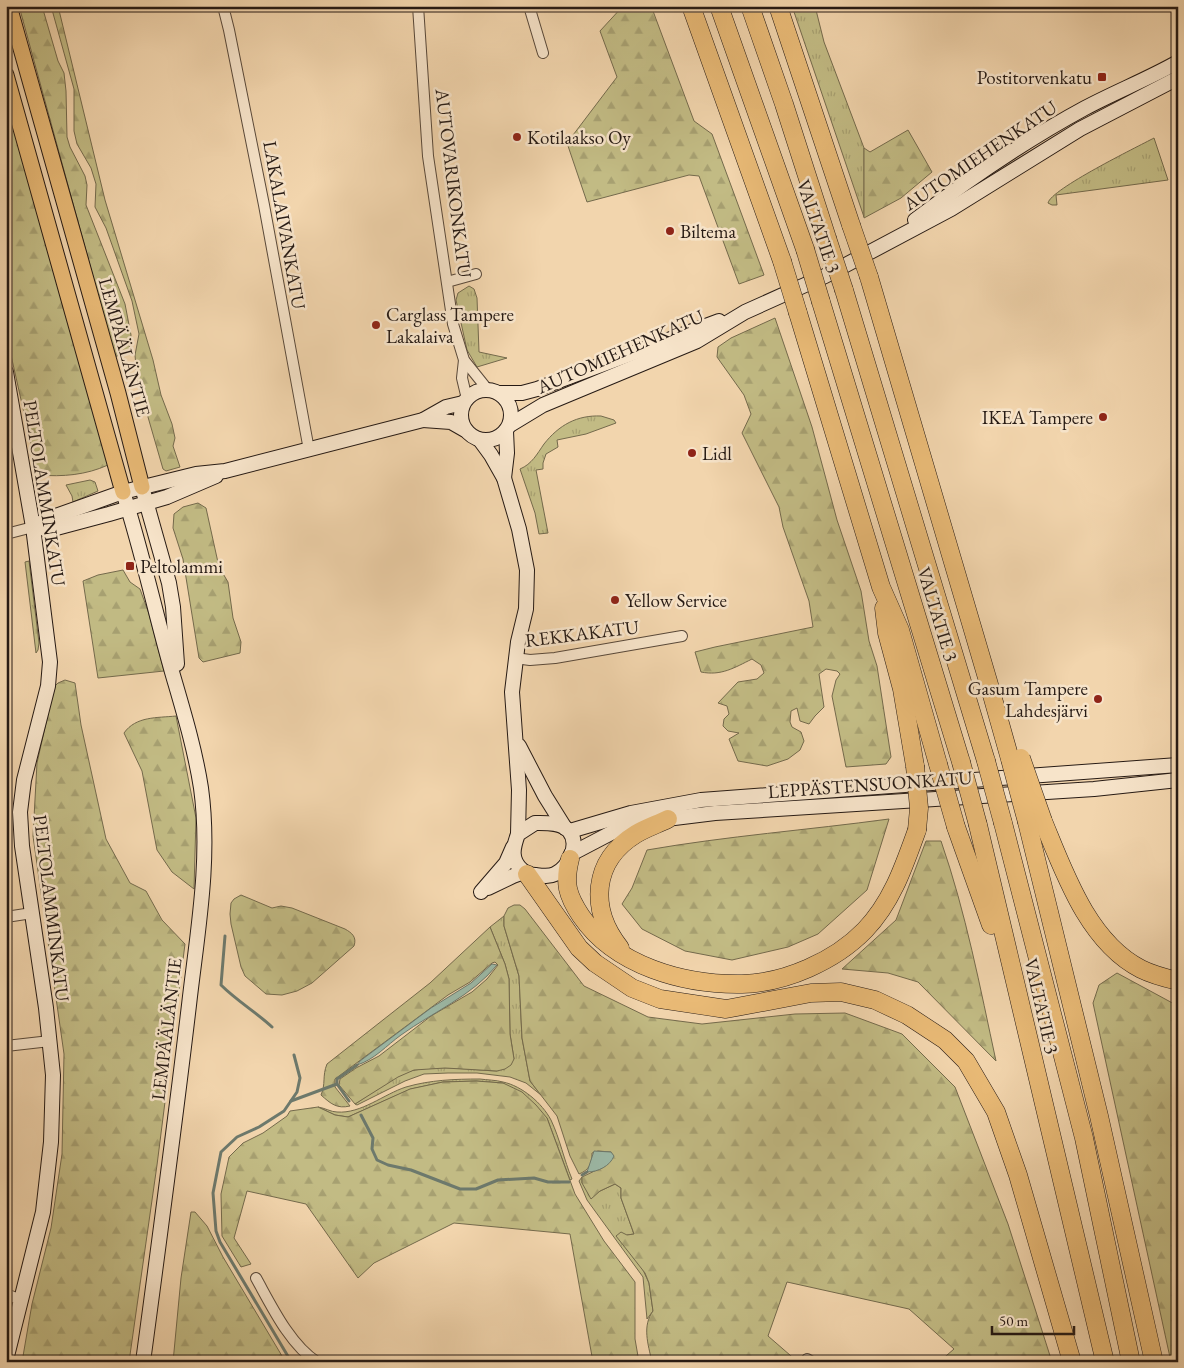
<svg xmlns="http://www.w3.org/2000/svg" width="1184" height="1368" font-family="'EB Garamond',serif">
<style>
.grass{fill:url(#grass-tufts);stroke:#746a4c}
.forest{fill:url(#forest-firs);stroke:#746a4c}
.water{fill:#9cb9a7;stroke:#6d796c}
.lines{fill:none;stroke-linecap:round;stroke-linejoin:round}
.stream{stroke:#6d796c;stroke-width:3}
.street-casing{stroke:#59493a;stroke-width:12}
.secondary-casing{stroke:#261a14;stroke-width:16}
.primary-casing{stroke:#261a14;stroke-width:17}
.highway-casing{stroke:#261a14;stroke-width:19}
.street{stroke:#f7e4ca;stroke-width:10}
.secondary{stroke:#f7e4ca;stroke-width:14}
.primary{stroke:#e9ba76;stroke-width:15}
.highway{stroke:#e9ba76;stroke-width:18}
.highway-bridge-casing{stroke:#261a14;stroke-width:19;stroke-linecap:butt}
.highway-bridge{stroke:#e9ba76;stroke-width:18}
.poi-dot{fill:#8f2418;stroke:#f7e4ca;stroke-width:2}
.labels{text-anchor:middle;stroke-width:5;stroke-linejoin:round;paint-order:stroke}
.poi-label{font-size:19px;fill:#261a14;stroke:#f7e4ca;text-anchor:start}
.street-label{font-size:19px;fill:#261a14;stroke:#f7e4ca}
</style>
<defs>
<pattern id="grass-tufts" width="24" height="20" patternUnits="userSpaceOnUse" patternTransform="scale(1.25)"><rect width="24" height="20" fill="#c2bb84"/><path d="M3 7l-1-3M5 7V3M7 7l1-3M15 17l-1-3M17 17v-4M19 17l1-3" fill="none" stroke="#a7a071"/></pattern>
<pattern id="forest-firs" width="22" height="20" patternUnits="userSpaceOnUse" patternTransform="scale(1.25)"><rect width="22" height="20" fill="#c2bb84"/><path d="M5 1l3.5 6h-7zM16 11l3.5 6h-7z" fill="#a7a071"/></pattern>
</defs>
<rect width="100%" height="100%" fill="#f2d5ad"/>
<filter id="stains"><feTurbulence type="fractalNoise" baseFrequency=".004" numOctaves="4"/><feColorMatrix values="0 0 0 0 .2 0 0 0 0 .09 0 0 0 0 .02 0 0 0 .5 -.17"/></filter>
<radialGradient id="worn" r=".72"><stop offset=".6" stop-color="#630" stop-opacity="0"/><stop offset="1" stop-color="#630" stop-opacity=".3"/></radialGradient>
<g class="grass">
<polygon points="792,6 815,6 824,42 864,148 864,217"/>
<path d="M1154 138 1168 180 1056 195 1057 205H1052L1048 203C1051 189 1137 147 1154 138Z"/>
<polygon points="469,286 474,289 477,298 479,352 507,358 477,367 467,350 456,300 458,293"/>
<path d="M601 416 614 420 616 423 586 434 557 440 558 447 546 454 543 463V469L536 470 548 533 539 534 535 513 520 469C532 464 537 454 544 444 559 425 577 415 601 416Z"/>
<polygon points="90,480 95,482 98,491 73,502 72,496 66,485"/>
<polygon points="29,561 39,643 38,650 36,653 25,562"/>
<path d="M504 916V926L519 976 522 1038 530 1081 541 1095 526 1083 510 1077 477 1073H448L424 1074 405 1081 357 1105 355 1104C371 1094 396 1073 415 1070 442 1065 470 1070 497 1071L514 1059 510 1034 509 979 505 964 490 927Z"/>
<path d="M480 1079C487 1080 496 1080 503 1082 522 1086 542 1103 551 1120 560 1139 564 1160 572 1179L570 1180 547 1118 503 1083 476 1081 443 1082 411 1089 348 1117 335 1115 318 1107C325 1108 331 1112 337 1112 361 1114 384 1094 406 1087 430 1080 455 1079 480 1079Z"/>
<polygon points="582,1177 582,1183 600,1191 615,1184 621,1188 621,1198 634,1234 627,1235 649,1283 653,1311 647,1319 643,1277 587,1200 579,1181"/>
</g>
<g class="forest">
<polygon points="19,6 42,6 58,61 64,73 66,91 67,137 70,147 85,176 87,185 86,205 125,304 131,335 129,350 115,357"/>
<polygon points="51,6 58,6 105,200 153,360 161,395 172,424 175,438 173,446 180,467 166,471 163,469 137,379 135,355 139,334 132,301 106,228 95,207 96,184 91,168 77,144 74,131 74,89"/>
<polygon points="623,6 642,6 653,11 694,121 712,134 764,275 739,284 699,176 689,175 587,202 567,143 617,77 600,31"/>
<path d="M6 100 108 465C86 475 63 477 38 475L6 333Z"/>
<polygon points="908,130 932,172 901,198 864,218 864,148 870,152"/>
<path d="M775 318 812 427 837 520 861 591 869 641 877 666 891 757 886 764 846 767 832 696 836 680 840 674 837 671 826 669 819 674 824 707 815 716 809 724 800 721 797 708 791 711 790 722 792 727 801 732 804 741 800 750 788 759 767 766 738 761 729 739 739 733 728 731 723 726 724 719 729 714 727 706 718 703 738 682 757 679 764 673 761 665 752 659C734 668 721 676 701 672L695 652 715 647 813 627 809 601 783 527 779 507 742 433 751 414 744 395 717 357 718 347 731 338Z"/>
<polygon points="198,503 206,508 219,567 228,582 233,618 241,642 240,653 203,662 199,658 183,559 173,528 174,514 183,507"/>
<polygon points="123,570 130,582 140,589 149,614 164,671 98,678 83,581 98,575"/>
<polygon points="65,680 75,683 81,725 106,839 130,883 146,891 162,920 185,944 157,1165 129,1362 22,1362 32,1304 51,1228 62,1154 64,1054 33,836 37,763 54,687 58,683"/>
<path d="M176 716 196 818 194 889 172 872 157 850 142 771 124 733C136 716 157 718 176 716Z"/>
<path d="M889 819 867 890 818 934 788 947 732 960 685 951 642 929 622 904 632 888 647 850C727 836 808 830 889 819Z"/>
<path d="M926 841H941C966 913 980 987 996 1061L918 982 888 973 842 969 896 920Z"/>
<path d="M241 895 272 908 281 906 292 908 345 929C352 933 357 937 354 946L312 983 297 991 282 995 266 994 245 976 241 967 231 924 230 914 231 903 234 899Z"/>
<path d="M514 905H520L525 909 584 986 648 1017 702 1024 795 1014 845 1013 902 1034 955 1087 1008 1224 1052 1362H939L954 1349 909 1309 787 1282 768 1336 798 1362H652C648 1344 642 1326 653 1311L649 1283 645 1273 616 1236 621 1232 627 1235 634 1234 621 1198V1188L615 1184 600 1191 591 1199 582 1183V1177L605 1166 611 1152 598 1151 592 1153C592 1164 589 1170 579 1174L570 1156 557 1116 530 1081 522 1038 519 976 504 926V916L508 908Z"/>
<path d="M490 927 505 964 509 979 510 1034 514 1059 511 1065 505 1069 497 1071 445 1068 414 1070 398 1077 355 1104 339 1085 340 1079 356 1068 379 1056 431 1016 472 992 487 979 498 965 495 962 492 963 470 982 448 995 335 1079V1087L350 1106C337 1109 331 1104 321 1095 326 1084 322 1076 327 1064L430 983Z"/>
<polygon points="1117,973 1178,1006 1178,1362 1171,1362 1093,1003 1099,985"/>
<polygon points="476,1081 503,1083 522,1092 536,1105 547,1118 575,1194 604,1241 635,1282 635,1339 639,1362 593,1362 570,1234 454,1223 374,1263 358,1278 306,1204 247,1191 234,1238 251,1264 241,1267 222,1236 221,1194 229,1157 243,1143 263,1133 287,1116 290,1111 318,1107 335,1115 348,1117 410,1089 443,1082"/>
<polygon points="191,1212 195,1212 207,1226 223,1257 285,1361 173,1362 181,1278"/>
</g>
<g class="water">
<path d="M492 964 497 965C472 996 433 1012 401 1035 387 1045 374 1060 357 1065L360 1061 431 1008 471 983Z"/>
<path d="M594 1151 611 1152 614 1156C610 1166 598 1172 587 1172Z"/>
</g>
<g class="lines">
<g class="stream">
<path d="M225 936 221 985C237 1001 256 1012 272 1027"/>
<polyline points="337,1084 337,1079 357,1065"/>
<polyline points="291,1101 337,1084 349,1101"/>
<polyline points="361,1115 373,1138 372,1149 377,1160 388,1165 411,1170 460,1189 476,1189 498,1180 534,1178 548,1182 569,1182"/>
<polyline points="582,1175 587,1172"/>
<polyline points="289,1358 220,1242 216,1231 213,1193 221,1152 237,1137 259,1127 284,1111 297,1092 300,1078 294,1055"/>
</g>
<defs>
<g id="street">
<polyline points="223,6 229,30 264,205 309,450"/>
<polyline points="418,6 428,156 453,324 464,360 488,390"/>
<polyline points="529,6 543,53"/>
<polyline points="447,282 476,274"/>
<polyline points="464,360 462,378 467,399"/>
<polyline points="6,534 33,527"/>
<polyline points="515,658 530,660 555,658 682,636"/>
<polyline points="6,917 32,913"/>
<polyline points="6,1046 50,1041"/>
<path d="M256 1278C271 1305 290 1345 317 1362"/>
<polyline points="6,1297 11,1296 21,1300"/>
<polyline points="807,1359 812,1362"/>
</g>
<g id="secondary">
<path d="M915 220C969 179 1026 140 1085 108 1115 92 1148 79 1178 62"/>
<polyline points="6,372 33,527 50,662 48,686 24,780 20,812 22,846 46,1008 53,1075 51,1142 43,1212 6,1360"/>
<circle cx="486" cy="415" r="25"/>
<polyline points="499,393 522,393 537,389 719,321"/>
<polyline points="423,420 451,422 465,430"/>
<polyline points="510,425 543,405 697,341 745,312 825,276 951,209 1080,129 1178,78"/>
<polyline points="480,440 491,455 504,478 519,529 527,570 526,609 518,642 512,692 519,790 518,834"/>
<polyline points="504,478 507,453 506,431"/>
<polyline points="142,487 169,583 173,607 177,664"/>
<path d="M123 492C142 551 155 612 172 672 183 710 195 749 201 788 211 860 197 934 189 1005 175 1124 159 1243 143 1362"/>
<polyline points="35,526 49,530 109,514 167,497 216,476"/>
<polyline points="33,527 50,518 123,492 196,474 225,471 423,420 446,407 463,403"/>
<polyline points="519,746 545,796 565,828"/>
<path d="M535 823C545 823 561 822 569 831 580 844 569 867 555 874 549 877 543 876 536 875 530 875 526 874 522 870 510 859 513 848 518 834Z"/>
<polyline points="570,831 631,813 701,800 1178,765"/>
<polyline points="571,854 613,832 642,822 715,813 1094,789 1178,780"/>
<polyline points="488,888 513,876 524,872"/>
<polyline points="481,892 506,863 513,847"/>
</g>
<g id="primary">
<polyline points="9,6 118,393 142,487"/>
<polyline points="6,75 123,492"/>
</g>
<g id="highway">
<polyline points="691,6 782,261"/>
<polyline points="719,6 805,249"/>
<polyline points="750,6 784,104 827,238"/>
<polyline points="778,6 851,225"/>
<polyline points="869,277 988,681 1010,759"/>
<polyline points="844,290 986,761"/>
<polyline points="821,302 961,762"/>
<polyline points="798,313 881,587 900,630 938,764"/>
<polyline points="884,608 887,633 902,689 915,766"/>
<path d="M1043 821C1064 872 1088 942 1141 969 1153 975 1165 978 1178 981"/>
<polyline points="1027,822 1099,1116 1154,1362"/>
<polyline points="1003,823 1084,1138 1131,1362"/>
<polyline points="978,825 1105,1362"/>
<polyline points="956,827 991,925"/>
<path d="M570 859C564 883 567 895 581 916 615 966 684 985 742 984 785 983 835 961 865 930 892 902 904 866 917 830"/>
<polyline points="527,874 579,948 595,963 632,988 660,999 726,1009 811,993 841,992 875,1000 907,1015 945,1040 966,1061 996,1112 1018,1175 1072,1362"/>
<path d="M620 948C589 909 592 861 636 834 646 828 658 824 668 819"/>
</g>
</defs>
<use href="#street" class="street-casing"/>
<use href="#secondary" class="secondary-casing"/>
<use href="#primary" class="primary-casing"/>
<use href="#highway" class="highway-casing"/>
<use href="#street" class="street"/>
<use href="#secondary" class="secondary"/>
<use href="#primary" class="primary"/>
<use href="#highway" class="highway"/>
<defs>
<g id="highway-bridge">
<polyline points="851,225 869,277"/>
<polyline points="827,238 844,290"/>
<polyline points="805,249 821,302"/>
<polyline points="782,261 798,313"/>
<polyline points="1021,758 1043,821"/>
<polyline points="1010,759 1027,822"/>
<polyline points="986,761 1003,823"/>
<polyline points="961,762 978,825"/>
<polyline points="938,764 956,827"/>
<polyline points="915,766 919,808 917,830"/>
</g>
</defs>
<use href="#highway-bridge" class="highway-bridge-casing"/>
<use href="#highway-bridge" class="highway-bridge"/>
</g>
<g class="poi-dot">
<rect x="1097" y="72" width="10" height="10" rx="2.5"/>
<circle cx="517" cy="137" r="5"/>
<circle cx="670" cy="231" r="5"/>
<circle cx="376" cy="325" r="5"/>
<circle cx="1103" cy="417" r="5"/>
<circle cx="692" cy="453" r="5"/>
<rect x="125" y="561" width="10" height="10" rx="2.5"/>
<circle cx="615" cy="600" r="5"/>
<circle cx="1098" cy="699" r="5"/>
</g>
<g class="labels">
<g class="poi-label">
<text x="1092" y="84" text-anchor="end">Postitorvenkatu</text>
<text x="527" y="144">Kotilaakso Oy</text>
<text x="680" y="238">Biltema</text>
<text x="386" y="321">Carglass Tampere<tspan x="386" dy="22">Lakalaiva</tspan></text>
<text x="1093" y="424" text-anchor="end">IKEA Tampere</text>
<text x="702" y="460">Lidl</text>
<text x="140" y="573">Peltolammi</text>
<text x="625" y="607">Yellow Service</text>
<text x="1088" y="695" text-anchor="end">Gasum Tampere<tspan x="1088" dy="22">Lahdesjärvi</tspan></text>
</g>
<g class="street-label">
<text transform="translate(980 155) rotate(-34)" y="7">AUTOMIEHENKATU</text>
<text transform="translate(454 183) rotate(83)" y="7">AUTOVARIKONKATU</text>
<text transform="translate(285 225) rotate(80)" y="7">LAKALAIVANKATU</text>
<text transform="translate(819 226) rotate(71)" y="7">VALTATIE 3</text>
<text transform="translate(125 347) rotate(74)" y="7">LEMPÄÄLÄNTIE</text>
<text transform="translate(620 351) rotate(-24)" y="7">AUTOMIEHENKATU</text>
<text transform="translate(45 493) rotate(81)" y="7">PELTOLAMMINKATU</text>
<text transform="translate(938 614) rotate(73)" y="7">VALTATIE 3</text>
<text transform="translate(582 633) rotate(-7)" y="7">REKKAKATU</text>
<text transform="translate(870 784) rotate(-4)" y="7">LEPPÄSTENSUONKATU</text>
<text transform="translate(52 908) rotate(83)" y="7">PELTOLAMMINKATU</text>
<text transform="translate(1042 1006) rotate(77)" y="7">VALTATIE 3</text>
<text transform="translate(166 1029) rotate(-83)" y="7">LEMPÄÄLÄNTIE</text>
</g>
</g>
<rect width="1184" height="1368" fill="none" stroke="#f2d5ad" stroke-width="25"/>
<rect x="8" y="8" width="1169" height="1353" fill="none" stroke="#261a14" stroke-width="2.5"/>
<rect x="12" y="12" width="1159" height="1343" fill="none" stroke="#261a14"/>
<path d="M992 1326v8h82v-8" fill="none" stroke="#261a14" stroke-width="2.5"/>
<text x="999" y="1326" font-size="15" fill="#261a14" stroke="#f7e4ca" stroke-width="4" paint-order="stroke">50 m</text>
<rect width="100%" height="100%" filter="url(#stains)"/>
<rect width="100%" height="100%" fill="url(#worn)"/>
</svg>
